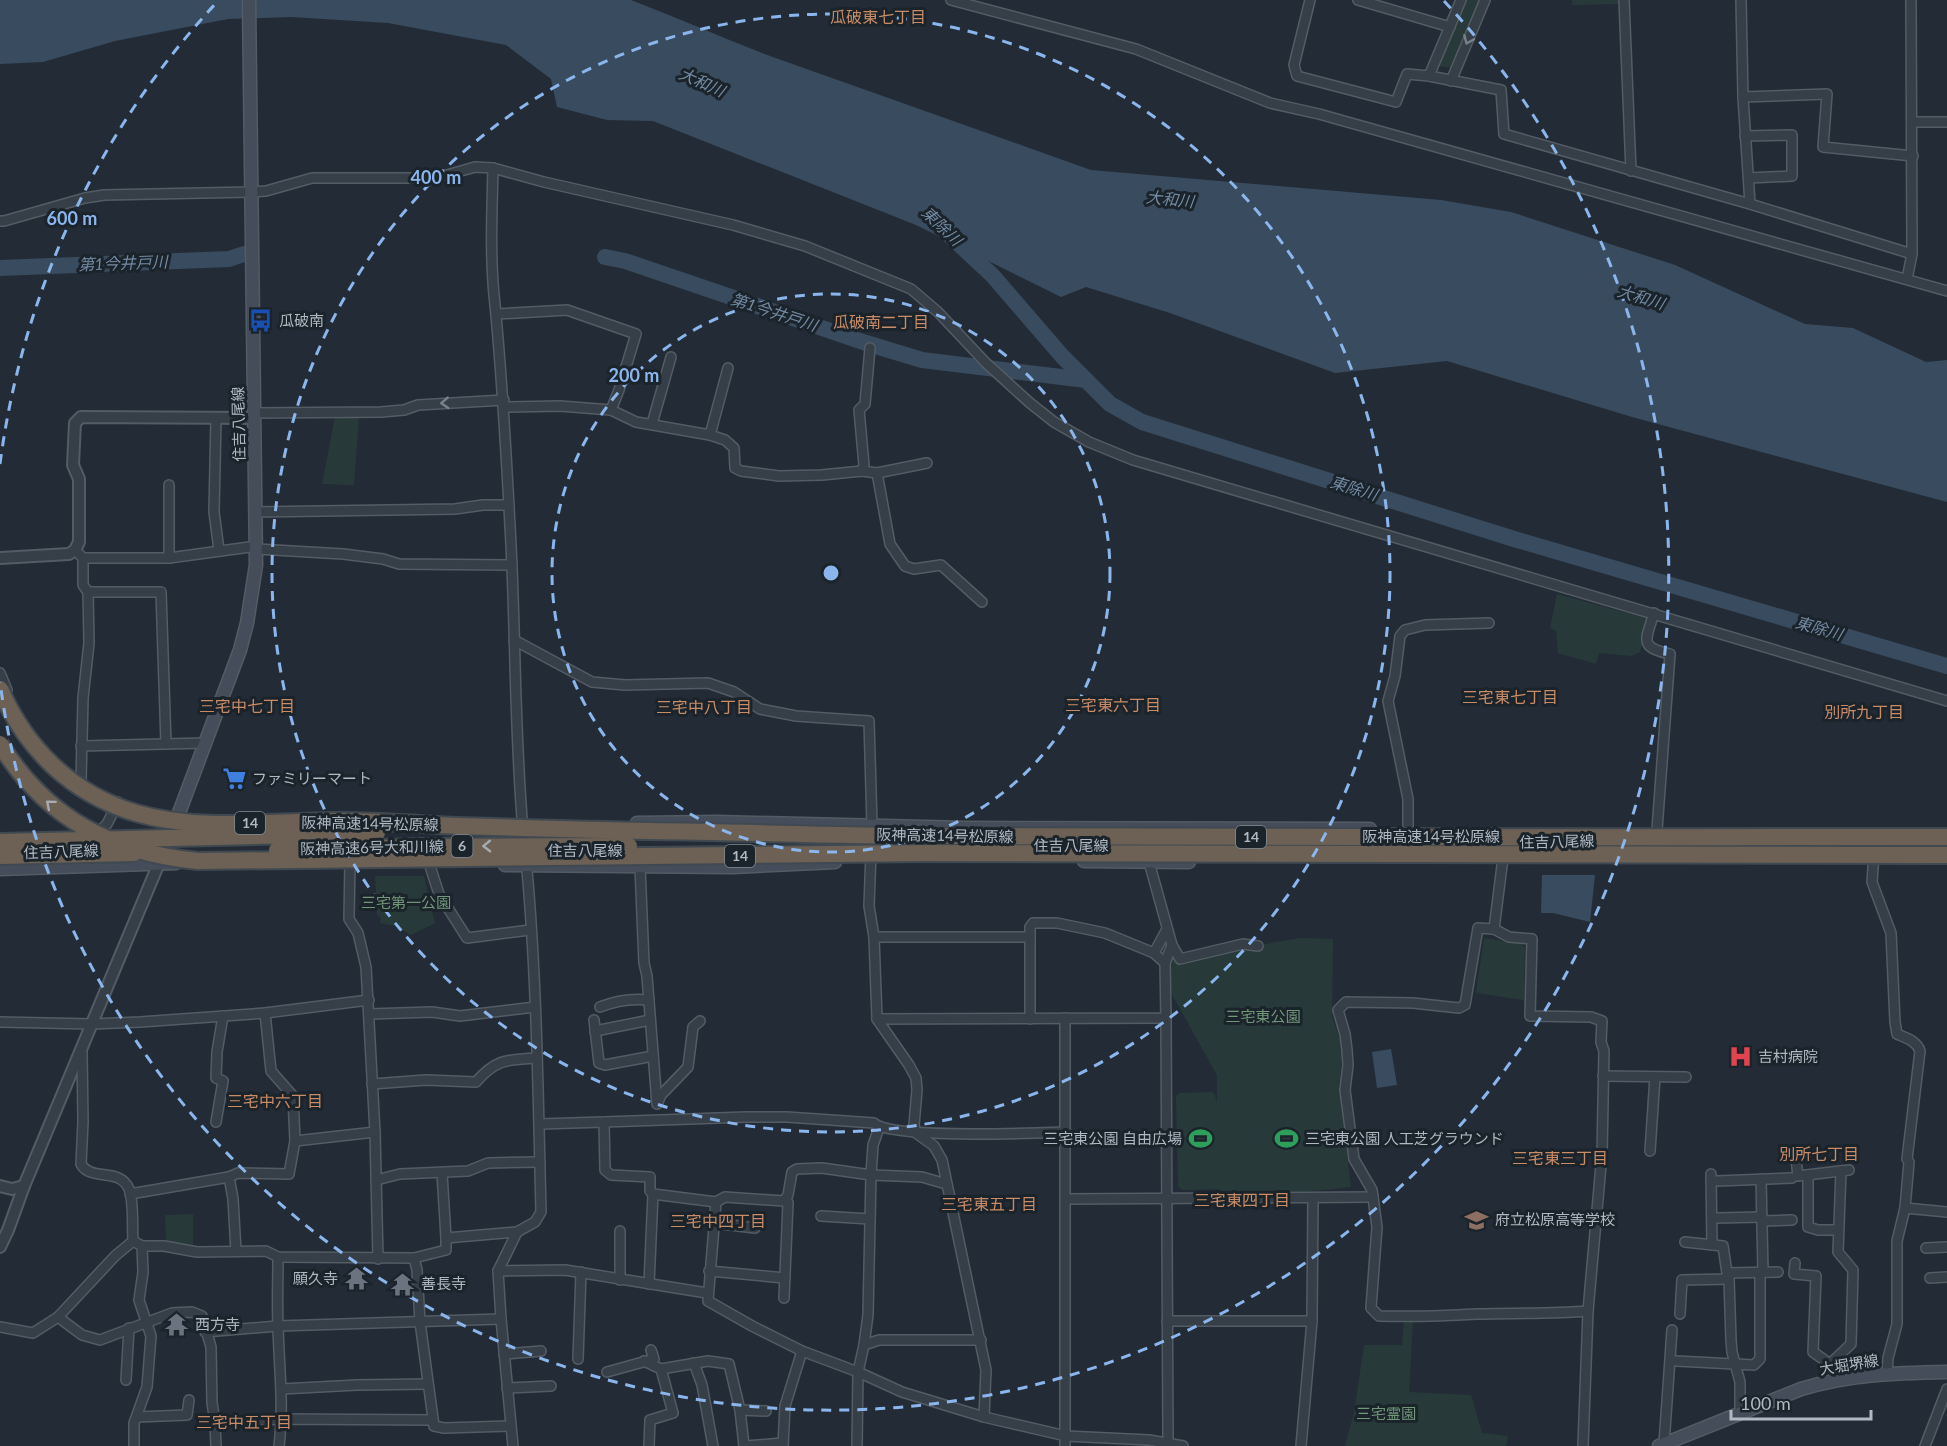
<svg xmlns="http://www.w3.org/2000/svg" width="1947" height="1446" font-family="Lato,'Noto Sans JP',sans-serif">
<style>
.green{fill:#273a39}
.water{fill:#394b5e}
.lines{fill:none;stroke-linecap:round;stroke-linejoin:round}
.river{stroke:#394b5e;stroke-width:16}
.minor-casing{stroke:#535c64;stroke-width:12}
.tertiary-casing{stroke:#535c64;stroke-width:14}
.secondary-casing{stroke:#535c64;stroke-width:15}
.minor{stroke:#363e47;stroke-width:9}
.tertiary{stroke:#363e47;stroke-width:10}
.secondary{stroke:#444d59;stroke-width:12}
.motorway-bridge-casing{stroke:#404951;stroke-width:20;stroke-linecap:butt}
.motorway-bridge{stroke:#6c6154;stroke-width:16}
.oneway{stroke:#79828b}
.oneway2{stroke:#a6acb2}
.ring{fill:none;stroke:#8bb6ed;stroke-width:3;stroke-dasharray:10 8}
.labels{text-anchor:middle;stroke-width:6;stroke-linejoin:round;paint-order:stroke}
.shield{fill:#1b232b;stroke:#838c95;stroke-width:1.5}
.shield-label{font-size:14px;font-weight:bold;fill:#b0b9c3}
.poi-label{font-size:15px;fill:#b0b9c3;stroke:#1b232b;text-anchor:start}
.street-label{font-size:15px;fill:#b0b9c3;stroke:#1b232b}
.park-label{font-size:15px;fill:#719678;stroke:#1b232b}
.neighbourhood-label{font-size:16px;fill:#c98c66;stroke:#1b232b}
.water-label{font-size:16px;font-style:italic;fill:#738ba4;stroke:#1b232b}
.centre{fill:#8bb6ed;stroke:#1b232b;stroke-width:3}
.ring-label{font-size:18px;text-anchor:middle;font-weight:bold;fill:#8bb6ed;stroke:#1b232b;stroke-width:6;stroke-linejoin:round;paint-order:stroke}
</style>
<rect width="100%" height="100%" fill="#232c36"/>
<g class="green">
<polygon points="1466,0 1481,0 1453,68 1438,66"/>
<polygon points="1572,0 1619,0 1619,4 1572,5"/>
<polygon points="335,417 359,417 354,485 322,484"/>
<polygon points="1557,594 1649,619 1640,652 1632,656 1599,653 1596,664 1558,653 1556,631 1550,628"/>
<polygon points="375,876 424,876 435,923 411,935 396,926 380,923 381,918 377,915 374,893 376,893"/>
<polygon points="1301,938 1333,939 1332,1016 1341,1043 1342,1058 1339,1088 1351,1187 1295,1193 1219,1193 1218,1189 1182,1190 1178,1186 1176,1096 1179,1093 1212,1092 1215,1095 1217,1104 1217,1075 1170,991 1168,960 1173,951 1180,965 1271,943"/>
<polygon points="1484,938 1521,944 1525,948 1524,1000 1476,993"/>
<polygon points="193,1214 193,1246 166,1242 165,1215"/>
<polygon points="1404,1320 1413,1320 1409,1392 1471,1395 1482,1433 1508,1436 1506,1446 1345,1446 1354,1413 1364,1345 1402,1345"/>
</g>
<g class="water">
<path d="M0 0H631C678 18 723 38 770 56L1091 170 1441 200 1511 212 1675 265 1805 324 1853 328 1926 362 1947 360V502L1632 417 1447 361 1335 373 1170 313 1086 287 1061 297 916 225 653 121 607 120 557 107 551 79 506 45 388 23 291 17 228 19 115 41 43 62 0 64Z"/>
<polygon points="1542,875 1595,875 1590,922 1553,913 1541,913"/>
<polygon points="1391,1049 1397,1085 1377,1088 1372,1052"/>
</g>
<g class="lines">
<g class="river">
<polyline points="947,233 993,276 1062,356 1110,404 1142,422 1514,539 1947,666"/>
<polyline points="605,257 625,261 866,343 922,360 1086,380"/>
<polyline points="0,268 229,259 244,254"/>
</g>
<defs>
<g id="minor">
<polyline points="951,0 1136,49 1270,103 1319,114 1947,291"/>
<polyline points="1310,0 1294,65 1297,76 1396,102 1407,74 1429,76 1501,90 1504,134 1750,204 1912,254"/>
<polyline points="1358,0 1450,27"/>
<polyline points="1624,0 1631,171"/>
<polyline points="1741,0 1743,97 1750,204"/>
<polyline points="1429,76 1461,0"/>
<polyline points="1451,81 1485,0"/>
<polyline points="1743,97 1827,94 1823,147 1913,156"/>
<polyline points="1913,122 1947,122"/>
<polyline points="1745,136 1792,135 1792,176 1749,178"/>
<path d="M493 168C492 210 490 253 494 295 502 372 506 449 510 526 516 627 514 729 523 830"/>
<polyline points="0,221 4,221 85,198 104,195 251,192 266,191 312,178 419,178 447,175 475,167 493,168 544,182 733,225 805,246 911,289 938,312 986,363 1030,403 1054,422 1089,442 1133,460 1947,701"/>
<polyline points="1907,279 1912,254 1911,0"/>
<polyline points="497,314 567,310 636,334 619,390 611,410"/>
<polyline points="504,407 560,406 611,410 636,422 710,435 725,440 734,448 735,468 741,471 779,476 822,475 862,471 877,473 890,544 905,566 914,569 941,565 982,602"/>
<polyline points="254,413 381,412 404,410 418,405 504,400"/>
<polyline points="216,418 214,512 219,550"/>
<polyline points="652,424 671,357"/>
<polyline points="710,435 728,368"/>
<polyline points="862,471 864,465 859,410 865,404 870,348"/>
<polyline points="877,473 927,463"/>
<polyline points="255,512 455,509 483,505 509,505"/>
<polyline points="257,549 343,554 383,559 399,564 512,565"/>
<polyline points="75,550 83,558 83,585 88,592 89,643 83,698 81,781"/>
<polyline points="83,558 169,558 257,546"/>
<polyline points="169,558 169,485"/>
<polyline points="88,592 161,592 166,744"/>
<path d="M1654 613C1646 640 1638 647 1670 654L1657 830"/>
<polyline points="514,640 592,682 625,685 708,683 734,692 760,709 796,716 869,721 872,825 869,906 874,937 877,1019 909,1065 916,1078 917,1090 914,1125 916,1133 934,1146 942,1160 986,1370 984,1417"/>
<polyline points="0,673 7,690"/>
<polyline points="81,746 205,743"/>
<polyline points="1408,829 1408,799 1388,701 1395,676 1400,636 1405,630 1425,625 1489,623"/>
<polyline points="96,835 107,824 118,802"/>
<path d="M1504 850 1494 929 1478 928 1465 1005 1459 1008 1413 1003 1346 1002 1338 1010 1345 1034 1347 1050 1348 1065 1345 1090 1354 1159 1372 1190 1377 1227 1371 1308 1379 1316C1412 1317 1444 1316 1477 1314 1514 1313 1551 1314 1588 1311"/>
<path d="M1874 853 1872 882 1891 933 1895 1022 1897 1034C1906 1038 1917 1041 1920 1051L1907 1159 1909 1162 1905 1208 1897 1241V1324L1888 1358 1887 1374"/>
<polyline points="1149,857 1149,862 1172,945 1180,959 1243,944 1258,946"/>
<polyline points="350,862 349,919 358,933 366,967 375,1132 378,1259"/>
<polyline points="429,863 439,894 467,938 530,930"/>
<polyline points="640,867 644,963 647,976 657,1104"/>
<polyline points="1494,929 1509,937 1532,939 1530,1016 1591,1017 1602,1021 1601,1042 1604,1051 1602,1154 1588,1311 1583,1446"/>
<polyline points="874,937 1030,937"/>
<polyline points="1154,953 1167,929"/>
<path d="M600 1007C617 1000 631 998 649 1000"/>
<polyline points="369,1014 432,1012 460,1016 535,1007"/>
<polyline points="1166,1018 1168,1442"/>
<polyline points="877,1019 1166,1018 1165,963 1172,945"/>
<polyline points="1030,1019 1030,927 1033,923 1057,923 1105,933 1154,953 1165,963"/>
<polyline points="594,1020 599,1063 605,1065 653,1056"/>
<polyline points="0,1022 92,1024 140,1022 265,1013 369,1000"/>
<polyline points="595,1031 650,1020"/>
<path d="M82 1052 83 1122 81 1164C91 1182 120 1167 129 1189 134 1202 132 1226 133 1241"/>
<polyline points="1603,1076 1686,1077"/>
<path d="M372 1084 426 1080 476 1082C497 1058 508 1060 537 1058"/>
<polyline points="658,1102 661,1095 688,1067 693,1027 700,1021"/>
<polyline points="216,1122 223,1081 216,1078 217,1052 223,1016"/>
<path d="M604 1122 746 1117H787L874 1123C892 1139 1034 1133 1066 1132"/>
<polyline points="540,1124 604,1122 605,1170 611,1175 650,1177 650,1191 653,1194 716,1202 725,1197 784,1201 788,1195 792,1172 797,1169 822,1168 871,1175 922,1177 946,1184"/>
<polyline points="295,1141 375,1132"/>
<polyline points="1650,1151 1655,1077"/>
<polyline points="1796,1159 1798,1176 1849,1170"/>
<polyline points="442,1173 446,1238"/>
<polyline points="1711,1174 1712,1245"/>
<polyline points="1808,1175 1808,1227 1818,1230 1838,1230"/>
<polyline points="229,1177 233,1199 236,1251"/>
<polyline points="1761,1179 1763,1272"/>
<polyline points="376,1180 400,1174 468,1171 488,1163 540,1162"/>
<polyline points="1717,1181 1792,1178"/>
<polyline points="130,1194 229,1177 238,1173 289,1174 295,1141 293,1096 271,1071 265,1013"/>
<polyline points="1066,1199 1373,1197"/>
<polyline points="716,1202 708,1301 752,1326 802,1351 858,1372 902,1392 984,1417 1066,1436 1149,1440 1183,1446"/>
<polyline points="1905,1208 1947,1212"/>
<polyline points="821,1216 870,1219"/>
<polyline points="1717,1218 1762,1217"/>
<polyline points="1762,1221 1792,1220"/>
<polyline points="714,1223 755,1228"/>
<path d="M133 1241 142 1246H164L197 1252 266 1251 278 1257 414 1258 446 1250V1238L517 1232 535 1222 541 1212C538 1095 537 976 526 859"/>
<polyline points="1685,1242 1723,1246 1727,1273 1778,1272"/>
<polyline points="1926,1248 1947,1247"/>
<path d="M278 1257C278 1280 277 1303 278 1326 279 1367 284 1405 279 1446"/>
<polyline points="414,1258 417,1270 420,1322 434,1426 444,1428 511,1426"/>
<polyline points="1795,1263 1794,1274 1816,1276 1813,1352 1833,1366"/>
<polyline points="498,1271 565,1270 707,1293"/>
<polyline points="709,1271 785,1278"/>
<polyline points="1930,1278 1947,1277"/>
<polyline points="1729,1279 1731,1340 1732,1352 1740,1382 1740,1413"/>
<polyline points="620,1280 620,1231"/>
<polyline points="649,1284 653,1194"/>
<polyline points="784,1298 788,1203 786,1198"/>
<polyline points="1680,1314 1682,1280 1729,1279 1728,1275"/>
<polyline points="58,1317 82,1335 100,1340 172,1313 192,1312 202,1316 211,1347 212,1403 215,1422 216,1446"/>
<polyline points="1167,1321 1312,1321"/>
<polyline points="0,1327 33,1333 58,1317 115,1256 133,1241"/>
<polyline points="205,1332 278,1326 501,1319"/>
<polyline points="864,1345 879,1340 981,1340"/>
<polyline points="504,1354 541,1351"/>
<polyline points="578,1359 581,1272"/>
<polyline points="644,1361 661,1369 708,1361 729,1364 740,1410 744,1446"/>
<polyline points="1676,1361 1754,1365 1760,1359 1760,1272"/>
<polyline points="694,1363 702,1385 713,1446"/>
<polyline points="607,1372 654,1359 651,1350"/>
<polyline points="126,1380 129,1328"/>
<polyline points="1835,1380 1833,1361 1851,1344 1853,1270 1838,1252 1841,1171"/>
<polyline points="507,1388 551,1386"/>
<polyline points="282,1389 357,1385 428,1384"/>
<polyline points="740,1410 766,1411"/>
<polyline points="137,1417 187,1415 189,1400"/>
<polyline points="215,1422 282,1419 432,1420"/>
<polyline points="1664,1444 1672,1330"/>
<polyline points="134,1446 134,1423 147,1387 151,1336 139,1300 143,1272 142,1246"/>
<polyline points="513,1446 501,1319 498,1271 517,1232"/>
<polyline points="649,1446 650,1420 673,1413 661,1369"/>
<polyline points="746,1446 782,1443"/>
<polyline points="783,1446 785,1406 802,1351"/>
<polyline points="857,1446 858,1372 864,1345 868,1315 871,1175 873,1145 879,1128"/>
<polyline points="1065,1446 1065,1018"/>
<polyline points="1301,1446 1312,1321 1313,1198"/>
<polyline points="1925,1446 1947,1389"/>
</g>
<g id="tertiary">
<polyline points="0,558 69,554 75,550 79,542 79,479 73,465 75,423 81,417 254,418"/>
<polyline points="0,1186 12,1189 24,1186"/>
<polyline points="0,1247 8,1230 24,1186 159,863"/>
</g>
<g id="secondary">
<polyline points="637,823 717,822 966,828 1370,829"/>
<polyline points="167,845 240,650 247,623 256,565 249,0"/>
<polyline points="1084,861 1189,862"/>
<polyline points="505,865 733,867 835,862"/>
<polyline points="0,869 176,863"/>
<path d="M1659 1446 1801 1389C1851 1374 1895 1373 1947 1372"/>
</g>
</defs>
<use href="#minor" class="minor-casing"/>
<use href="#tertiary" class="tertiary-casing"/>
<use href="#secondary" class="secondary-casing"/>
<use href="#minor" class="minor"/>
<use href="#tertiary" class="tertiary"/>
<use href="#secondary" class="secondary"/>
<defs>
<g id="motorway-bridge">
<path d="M0 689C26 749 72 794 136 813 201 832 270 821 337 821 377 821 417 824 457 826 521 828 585 830 649 831 742 832 836 836 930 836 1269 838 1608 837 1947 837"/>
<path d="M0 744C46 818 112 853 198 861L924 853 1947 855"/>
<polyline points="0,842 377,833"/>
<polyline points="277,850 429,847 629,846"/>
<polyline points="0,856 134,853"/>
</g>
</defs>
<use href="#motorway-bridge" class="motorway-bridge-casing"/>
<use href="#motorway-bridge" class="motorway-bridge"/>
</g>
<defs><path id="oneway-chevron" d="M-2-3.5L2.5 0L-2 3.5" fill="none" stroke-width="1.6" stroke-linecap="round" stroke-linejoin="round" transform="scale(1.5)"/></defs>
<g class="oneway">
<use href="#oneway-chevron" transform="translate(1468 40) rotate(113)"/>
<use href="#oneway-chevron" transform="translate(445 403) rotate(177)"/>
</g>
<g class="oneway2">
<use href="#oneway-chevron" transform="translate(50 804) rotate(-140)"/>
<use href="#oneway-chevron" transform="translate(487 846) rotate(179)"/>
</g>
<g class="ring">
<circle cx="831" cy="573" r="279"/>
<circle cx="831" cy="573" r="559"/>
<path d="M0 464A838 838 0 0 1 218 1M1444 1A838 838 0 1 1 0 682"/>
</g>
<defs>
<symbol id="bus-bare" viewBox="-9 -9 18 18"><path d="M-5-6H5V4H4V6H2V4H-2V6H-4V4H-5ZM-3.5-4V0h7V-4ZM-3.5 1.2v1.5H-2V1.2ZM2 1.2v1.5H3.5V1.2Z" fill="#1a4fb4" stroke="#1b232b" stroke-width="2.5" paint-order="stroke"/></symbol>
<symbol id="supermarket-bare" viewBox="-9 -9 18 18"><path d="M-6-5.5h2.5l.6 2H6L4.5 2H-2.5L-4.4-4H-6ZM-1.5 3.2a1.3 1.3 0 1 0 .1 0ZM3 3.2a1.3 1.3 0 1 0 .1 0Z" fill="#3f7fe0" stroke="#1b232b" stroke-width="2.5" paint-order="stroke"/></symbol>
<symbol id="hospital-bare" viewBox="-9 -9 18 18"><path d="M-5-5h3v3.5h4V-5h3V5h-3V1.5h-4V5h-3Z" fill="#e0444e" stroke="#1b232b" stroke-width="2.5" paint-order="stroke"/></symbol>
<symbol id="stadium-bare" viewBox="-9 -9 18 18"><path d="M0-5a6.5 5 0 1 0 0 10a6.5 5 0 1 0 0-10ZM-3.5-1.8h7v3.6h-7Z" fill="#2e9e5b" stroke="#1b232b" stroke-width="2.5" paint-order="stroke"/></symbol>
<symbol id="school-bare" viewBox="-9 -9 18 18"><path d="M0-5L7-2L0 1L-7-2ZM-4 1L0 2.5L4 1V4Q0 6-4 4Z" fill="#8d6e63" stroke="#1b232b" stroke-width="2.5" paint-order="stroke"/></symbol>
<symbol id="temple-bare" viewBox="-9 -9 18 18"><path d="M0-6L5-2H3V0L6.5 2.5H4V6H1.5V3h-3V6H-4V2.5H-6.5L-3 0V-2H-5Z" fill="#6b7280" stroke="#1b232b" stroke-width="2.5" paint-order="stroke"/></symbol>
</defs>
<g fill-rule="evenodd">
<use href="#bus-bare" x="244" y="304" width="33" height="33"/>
<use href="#supermarket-bare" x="218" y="762" width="33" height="33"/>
<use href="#hospital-bare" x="1724" y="1040" width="33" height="33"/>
<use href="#stadium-bare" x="1184" y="1122" width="33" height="33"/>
<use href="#stadium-bare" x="1270" y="1122" width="33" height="33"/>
<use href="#school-bare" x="1460" y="1204" width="33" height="33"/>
<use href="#temple-bare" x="340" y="1262" width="33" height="33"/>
<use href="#temple-bare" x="386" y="1268" width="33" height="33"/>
<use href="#temple-bare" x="160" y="1308" width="33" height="33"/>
</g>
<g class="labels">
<g class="shield">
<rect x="235" y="812" width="30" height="22" rx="4.5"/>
<rect x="1236" y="826" width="30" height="22" rx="4.5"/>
<rect x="451.5" y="835" width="21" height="22" rx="4.5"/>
<rect x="725" y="845" width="30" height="22" rx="4.5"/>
</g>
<g class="shield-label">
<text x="250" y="828">14</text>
<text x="1251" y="842">14</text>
<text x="462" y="851">6</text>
<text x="740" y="861">14</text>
</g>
<g class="poi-label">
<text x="279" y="326">瓜破南</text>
<text x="252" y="784">ファミリーマート</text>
<text x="1758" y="1062">吉村病院</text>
<text x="1182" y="1144" text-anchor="end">三宅東公園 自由広場</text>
<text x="1305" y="1144">三宅東公園 人工芝グラウンド</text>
<text x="1495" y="1225">府立松原高等学校</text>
<text x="338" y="1284" text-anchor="end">願久寺</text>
<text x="421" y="1289">善長寺</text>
<text x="195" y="1330">西方寺</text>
</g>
<g class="street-label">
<text transform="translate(239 424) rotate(-91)" y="5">住吉八尾線</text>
<text transform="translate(370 824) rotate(1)" y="5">阪神高速14号松原線</text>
<text transform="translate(945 836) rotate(1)" y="5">阪神高速14号松原線</text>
<text x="1431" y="842">阪神高速14号松原線</text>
<text transform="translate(1557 842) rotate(-1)" y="5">住吉八尾線</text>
<text x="1071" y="851">住吉八尾線</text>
<text transform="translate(372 848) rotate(-1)" y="5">阪神高速6号大和川線</text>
<text x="585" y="856">住吉八尾線</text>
<text transform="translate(61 852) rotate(-2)" y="5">住吉八尾線</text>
<text transform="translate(1849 1365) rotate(-9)" y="5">大堀堺線</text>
</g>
<g class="park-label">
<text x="406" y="908">三宅第一公園</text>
<text x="1263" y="1022">三宅東公園</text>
<text x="1386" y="1419">三宅霊園</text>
</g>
<g class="neighbourhood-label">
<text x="878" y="23">瓜破東七丁目</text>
<text x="881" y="328">瓜破南二丁目</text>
<text x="1510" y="703">三宅東七丁目</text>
<text x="1113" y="711">三宅東六丁目</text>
<text x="247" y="712">三宅中七丁目</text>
<text x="704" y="713">三宅中八丁目</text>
<text x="1864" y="718">別所九丁目</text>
<text x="275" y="1107">三宅中六丁目</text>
<text x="1819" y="1160">別所七丁目</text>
<text x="1560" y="1164">三宅東三丁目</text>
<text x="1242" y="1206">三宅東四丁目</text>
<text x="989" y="1210">三宅東五丁目</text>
<text x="718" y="1227">三宅中四丁目</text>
<text x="244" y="1428">三宅中五丁目</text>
</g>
<g class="water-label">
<text transform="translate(702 82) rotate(24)" y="6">大和川</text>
<text transform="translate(1170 199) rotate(6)" y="6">大和川</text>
<text transform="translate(942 226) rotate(44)" y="6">東除川</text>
<text transform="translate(123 263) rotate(-2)" y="6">第1今井戸川</text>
<text transform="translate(1641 297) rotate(17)" y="6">大和川</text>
<text transform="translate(774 312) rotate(18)" y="6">第1今井戸川</text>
<text transform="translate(1354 488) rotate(17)" y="6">東除川</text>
<text transform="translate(1819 628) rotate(16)" y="6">東除川</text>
</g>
</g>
<circle cx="831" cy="573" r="9" class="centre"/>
<g class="ring-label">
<text x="436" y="184">400 m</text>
<text x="72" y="225">600 m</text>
<text x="634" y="382">200 m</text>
</g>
<path d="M1731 1410v9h140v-9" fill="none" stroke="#b0b9c3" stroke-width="3"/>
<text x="1740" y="1410" font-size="18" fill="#b0b9c3" stroke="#1b232b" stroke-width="4.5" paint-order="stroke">100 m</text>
</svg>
